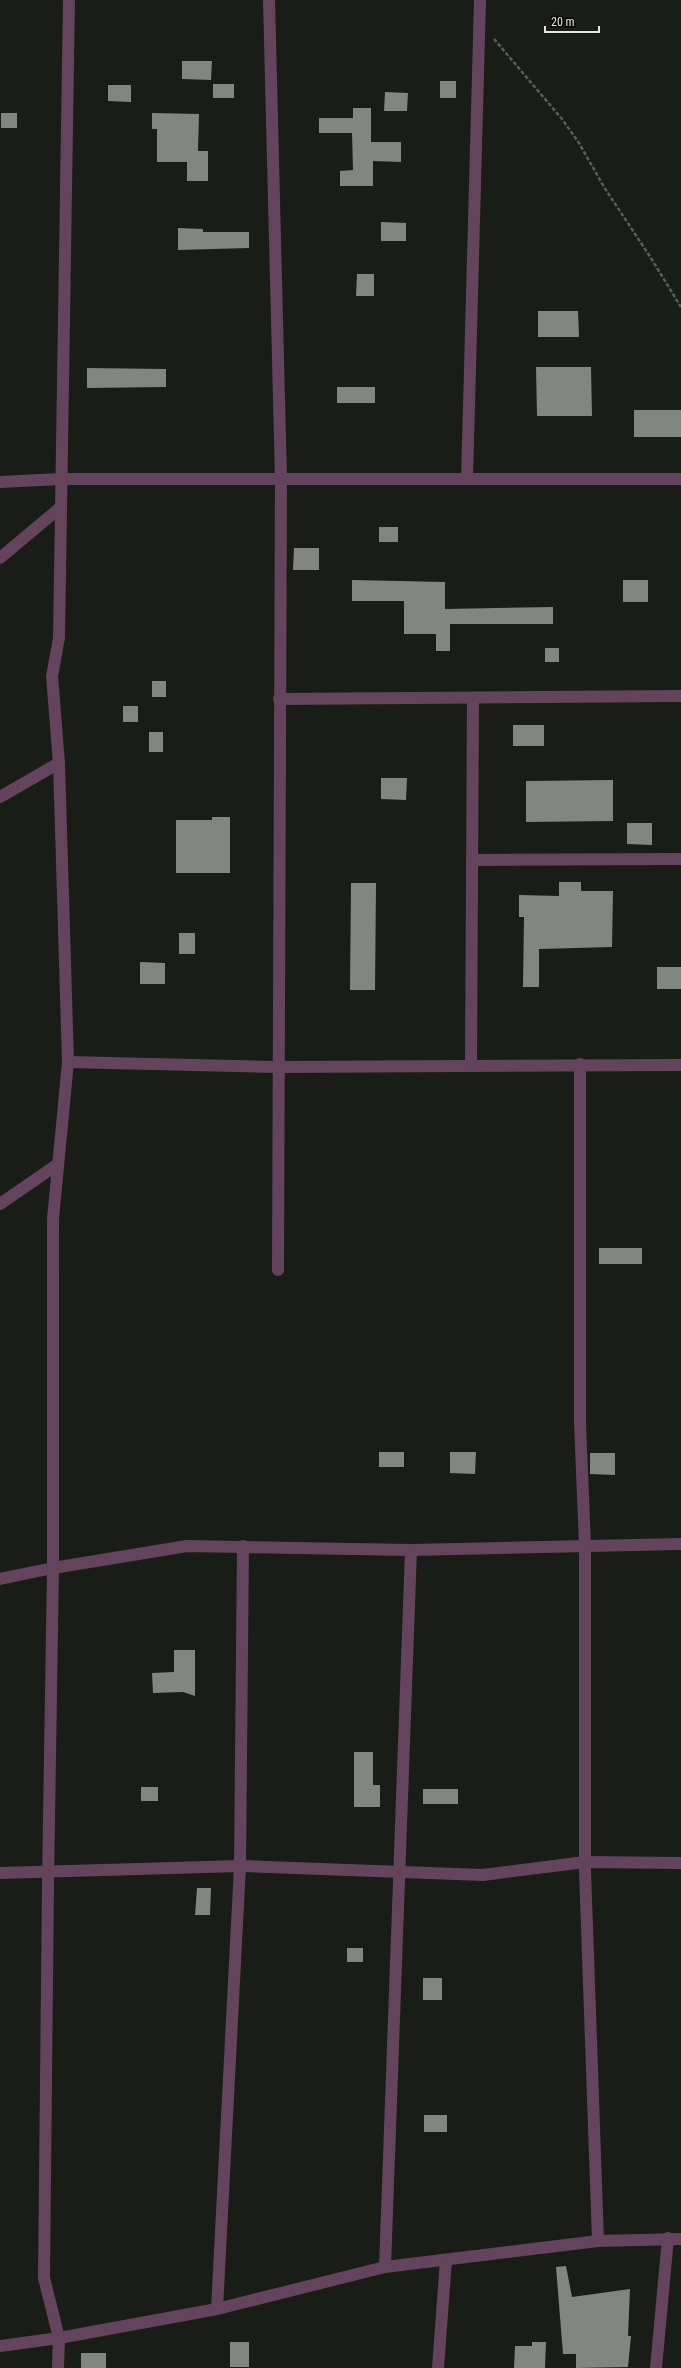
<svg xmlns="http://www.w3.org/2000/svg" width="681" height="2368" font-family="'Roboto Condensed',sans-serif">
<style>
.building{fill:#838680}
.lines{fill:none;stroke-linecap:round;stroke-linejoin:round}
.path{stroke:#5a5d58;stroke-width:2.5;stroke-dasharray:4 2;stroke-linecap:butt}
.minor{stroke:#64445d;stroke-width:12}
</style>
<rect width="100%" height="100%" fill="#191c17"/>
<g class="building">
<polygon points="182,61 212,61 211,80 182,79"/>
<rect x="440" y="81" width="16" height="17"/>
<rect x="213" y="84" width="21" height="14"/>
<polygon points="108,85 131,85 131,102 108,101"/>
<polygon points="385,92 408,93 407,111 384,111"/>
<polygon points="353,108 371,108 371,142 401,142 401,162 373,161 373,186 340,186 340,171 353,170 352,133 319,133 319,118 353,118"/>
<rect x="1" y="113" width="16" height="15"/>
<polygon points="152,113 199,114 198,151 208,151 208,181 187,181 187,162 157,162 157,129 152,129"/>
<polygon points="381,222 406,223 406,241 381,241"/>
<polygon points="178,228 203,229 203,232 249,232 249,248 178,250"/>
<polygon points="357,274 374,274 374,296 356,296"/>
<polygon points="538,311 578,311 579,337 538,337"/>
<polygon points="536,367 591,367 592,416 537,416"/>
<polygon points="87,368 166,369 166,387 87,388"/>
<rect x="337" y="387" width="38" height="16"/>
<rect x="634" y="410" width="47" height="27"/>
<rect x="379" y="527" width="19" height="15"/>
<polygon points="294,548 319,548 319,570 293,570"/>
<polygon points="352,580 445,582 445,609 553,607 553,624 450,624 450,651 436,651 436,634 404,634 404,601 352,601"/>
<rect x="623" y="580" width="25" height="22"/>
<rect x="545" y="648" width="14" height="14"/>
<rect x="152" y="681" width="14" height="16"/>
<rect x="123" y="706" width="15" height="16"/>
<rect x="513" y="725" width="31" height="21"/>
<rect x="149" y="732" width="14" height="20"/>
<polygon points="381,778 407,778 406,800 381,799"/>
<polygon points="613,780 613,821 526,822 526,781"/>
<polygon points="212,817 230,817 230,873 176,873 176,820 212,820"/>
<polygon points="627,823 652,823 652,845 627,844"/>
<polygon points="559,882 581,882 581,891 613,891 612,947 539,949 539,987 523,987 524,917 519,917 519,895 559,896"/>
<polygon points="351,883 376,883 375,990 350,990"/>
<rect x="179" y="933" width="16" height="21"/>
<polygon points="140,962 165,963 165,984 140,984"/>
<rect x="657" y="967" width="24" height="22"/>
<rect x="599" y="1248" width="43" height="16"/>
<rect x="379" y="1452" width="25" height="15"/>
<polygon points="450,1452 476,1452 475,1474 450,1473"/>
<polygon points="590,1453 615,1453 615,1475 590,1474"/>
<polygon points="174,1650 195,1650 195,1696 183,1692 153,1693 152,1673 174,1672"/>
<polygon points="354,1752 373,1752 373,1785 380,1785 380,1807 354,1807"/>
<rect x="141" y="1787" width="17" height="14"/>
<rect x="423" y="1789" width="35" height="15"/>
<polygon points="197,1888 211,1888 210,1915 195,1915"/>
<rect x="347" y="1948" width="16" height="14"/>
<rect x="423" y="1978" width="19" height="22"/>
<rect x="424" y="2115" width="23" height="17"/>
<polygon points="566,2266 572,2297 630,2289 628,2336 631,2336 628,2367 576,2368 576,2354 563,2354 556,2267"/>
<rect x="230" y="2342" width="19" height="25"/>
<polygon points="532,2342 546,2342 545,2368 514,2368 515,2346 532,2346"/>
<rect x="81" y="2353" width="25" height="15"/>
</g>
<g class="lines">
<polyline class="path" points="494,39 562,119 579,143 604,187 649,255 681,307"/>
<g class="minor">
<polyline points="269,0 281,479 278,1270"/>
<polyline points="467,479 480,0"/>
<polyline points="0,482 61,479 681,479"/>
<polyline points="0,558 61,507"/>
<polyline points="279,699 681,696"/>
<polyline points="0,797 59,763"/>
<polyline points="473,860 681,859"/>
<polyline points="68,1062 278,1067 681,1065"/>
<polyline points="580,1064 580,1423 585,1545 585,1870 598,2241"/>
<polyline points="471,1065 473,698"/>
<polyline points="0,1204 58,1164"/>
<polyline points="0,1579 53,1568 187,1546 411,1550 681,1544"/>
<polyline points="0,1873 240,1866 483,1875 585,1862 681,1863"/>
<polyline points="385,2267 411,1550"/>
<polyline points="217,2309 240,1866 243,1546"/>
<polyline points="0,2346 59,2338 217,2309 385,2267 598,2241 681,2239"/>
<polyline points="58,2368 59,2338 44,2278 48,1883 53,1568 53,1219 68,1062 59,763 52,676 59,638 69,0"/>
<polyline points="438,2368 446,2260"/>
<polyline points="656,2368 668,2238"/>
</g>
</g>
<path d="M545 26v6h54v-6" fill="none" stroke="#e3e5e1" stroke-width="2"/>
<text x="551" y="26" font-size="12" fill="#e3e5e1" stroke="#050605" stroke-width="3" paint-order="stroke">20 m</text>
</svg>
